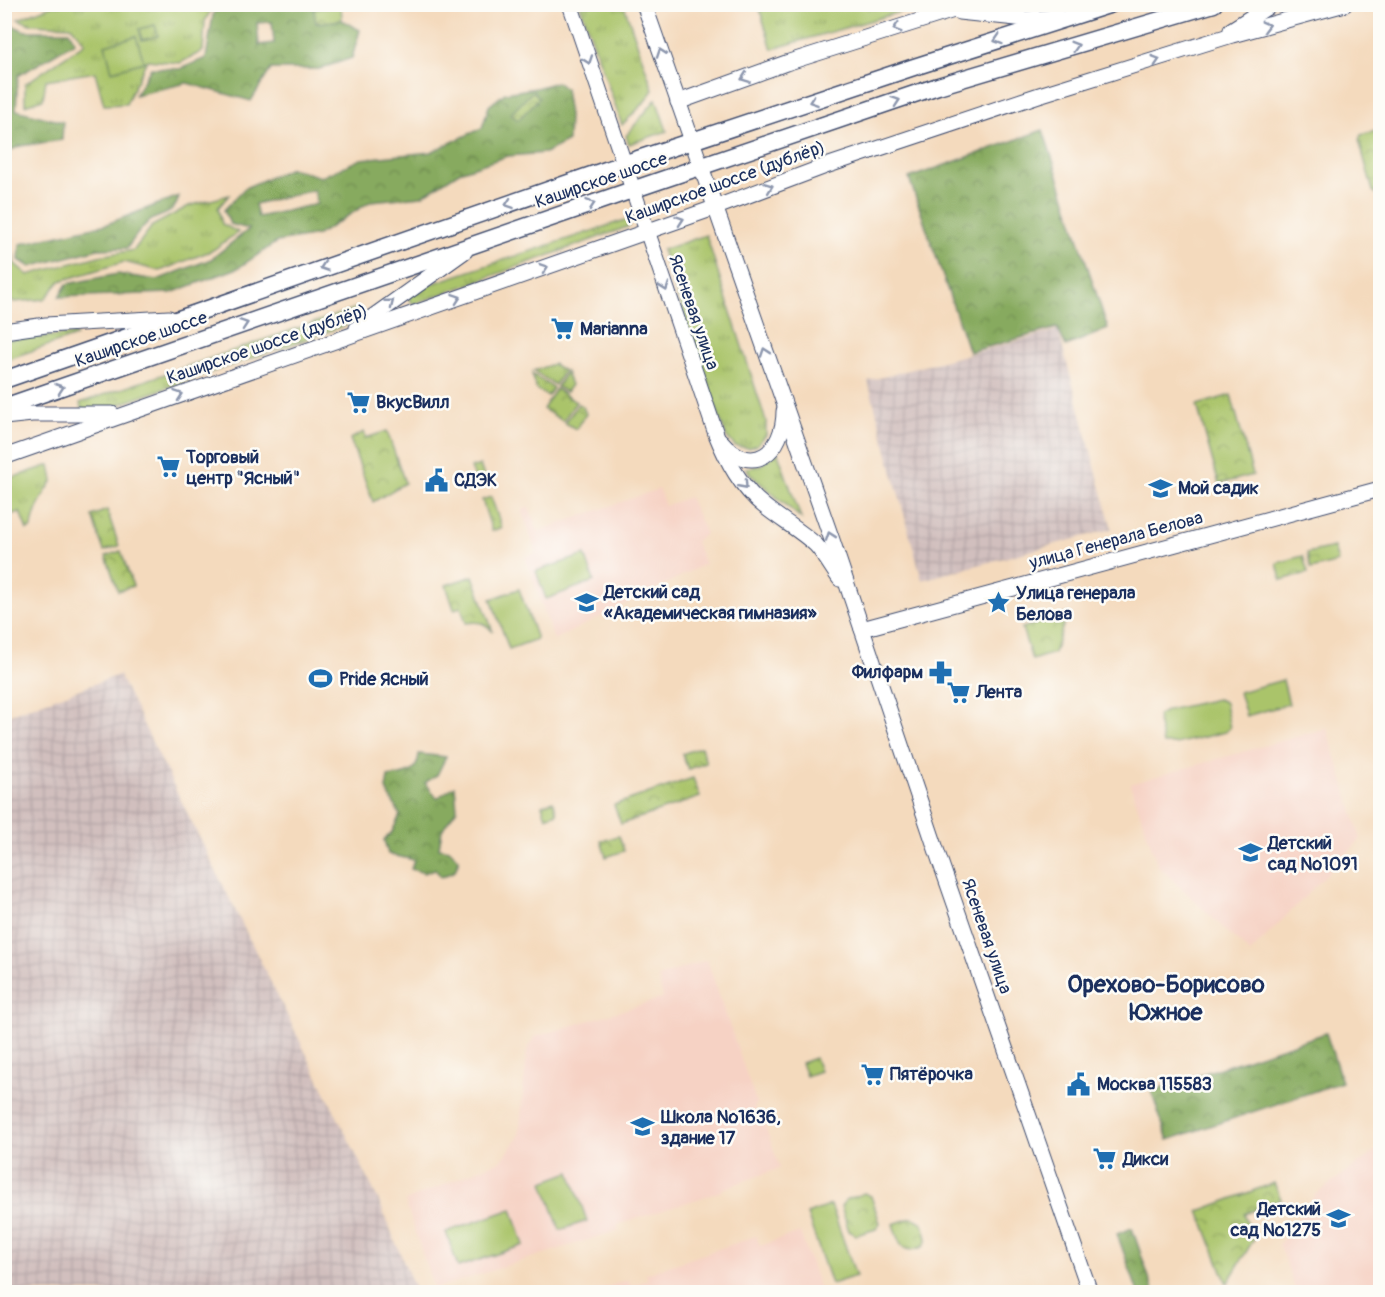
<svg xmlns="http://www.w3.org/2000/svg" width="1385" height="1297" font-family="Pangolin,sans-serif">
<style>
.built{fill:#f6d2c4}
.industrial{fill:url(#industrial-grid)}
.grass{fill:url(#grass-tufts);stroke:#627a64;stroke-width:1.5}
.forest{fill:url(#forest-crowns);stroke:#516c5e;stroke-width:1.5;fill-rule:evenodd}
.park{fill:url(#park-crowns);stroke:#627a64;stroke-width:1.5}
.pitch{fill:#aac46a;stroke:#627a64;stroke-width:1.5}
.lines{fill:none;stroke-linecap:round;stroke-linejoin:round}
.secondary-casing{stroke:#3c496c;stroke-width:17}
.primary-casing{stroke:#3c496c;stroke-width:19}
.secondary{stroke:#fff;stroke-width:15}
.primary{stroke:#fff;stroke-width:16}
.oneway{stroke:#8d97ae}
.labels{text-anchor:middle;stroke-width:5;stroke-linejoin:round;paint-order:stroke}
.street-label{font-size:18px;fill:#1b2f5e;stroke:#fdfcf7}
.poi-label{font-size:18px;font-weight:bold;fill:#1b2f5e;stroke:#fdfcf7;text-anchor:start}
.district-label{font-size:24px;font-weight:bold;fill:#1b2f5e;stroke:#fdfcf7}
</style>
<defs>
<pattern id="industrial-grid" width="8" height="8" patternUnits="userSpaceOnUse" patternTransform="scale(1.5)"><rect width="8" height="8" fill="#d1bfbe"/><path d="M0 4h8M4 0v8" fill="none" stroke="#b3a4a6"/></pattern>
<pattern id="grass-tufts" width="24" height="20" patternUnits="userSpaceOnUse" patternTransform="scale(1.5)"><rect width="24" height="20" fill="#aac46a"/><path d="M3 7l-1-3M5 7V3M7 7l1-3M15 17l-1-3M17 17v-4M19 17l1-3" fill="none" stroke="#8aa05a"/></pattern>
<pattern id="forest-crowns" width="20" height="18" patternUnits="userSpaceOnUse" patternTransform="scale(1.5)"><rect width="20" height="18" fill="#87aa5e"/><path d="M2 6a3 3 0 1 1 6 0M12 15a3 3 0 1 1 6 0" fill="none" stroke="#6e8b51"/></pattern>
<pattern id="park-crowns" width="20" height="18" patternUnits="userSpaceOnUse" patternTransform="scale(1.5)"><rect width="20" height="18" fill="#aac46a"/><path d="M2 6a3 3 0 1 1 6 0M12 15a3 3 0 1 1 6 0" fill="none" stroke="#8aa05a"/></pattern>
</defs>
<rect width="100%" height="100%" fill="#fdfcf7"/>
<filter id="ink" filterUnits="userSpaceOnUse"><feTurbulence type="fractalNoise" baseFrequency=".0167" numOctaves="2"/><feDisplacementMap in="SourceGraphic" scale="12" xChannelSelector="R" yChannelSelector="G"/><feConvolveMatrix kernelMatrix="1 2 1 2 8 2 1 2 1" color-interpolation-filters="sRGB"/></filter>
<filter id="wash" filterUnits="userSpaceOnUse"><feTurbulence type="fractalNoise" baseFrequency=".008" numOctaves="4" result="noise"/><feDisplacementMap in="SourceGraphic" scale="24" xChannelSelector="R" yChannelSelector="G"/><feGaussianBlur stdDeviation="1.35" result="paint"/><feColorMatrix in="noise" values="0 0 0 0 0 0 0 0 0 0 0 0 0 0 0 0 0 1.4 0 .05"/><feComposite in="paint" operator="in"/></filter>
<g filter="url(#wash)">
<rect width="100%" height="100%" fill="#f4dabd"/>
<g class="built">
<polygon points="659,489 665,506 689,497 706,534 695,541 705,564 554,640 525,557 536,553 522,510 529,507 538,531"/>
<polygon points="1327,728 1361,839 1250,953 1158,866 1130,784"/>
<polygon points="707,960 757,1105 754,1106 758,1119 762,1117 780,1168 722,1189 722,1191 617,1225 619,1230 434,1289 405,1201 502,1160 519,1136 527,1051 534,1037 663,998 658,977"/>
<polygon points="1380,1148 1380,1292 1296,1292 1279,1244 1316,1194"/>
<polygon points="800,1232 820,1290 812,1292 592,1292 628,1280 631,1286 648,1280 646,1274 756,1236 760,1246"/>
</g>
<g class="industrial">
<polygon points="1058,330 1112,529 922,580 868,381"/>
<polygon points="119,675 378,1199 416,1292 5,1292 5,716"/>
</g>
<g class="grass">
<polygon points="758,4 924,5 772,49"/>
<polygon points="53,5 214,5 205,21 203,51 180,63 147,60 126,104 104,105 95,72 46,80 43,99 25,105 25,84 85,43 71,26 30,24 18,19"/>
<polygon points="580,5 624,5 653,90 643,104 622,125"/>
<polygon points="656,99 667,131 629,144 626,136"/>
<polygon points="229,195 218,208 222,224 238,232 213,250 160,271 124,262 60,281 45,299 15,302 5,300 5,256 13,254 14,263 28,275 99,256 134,250 152,226 189,206"/>
<polygon points="628,219 630,226 414,304 411,302 408,297 409,294 437,282"/>
<polygon points="706,235 766,421 766,435 757,445 749,448 735,446 726,436 662,250"/>
<polygon points="357,308 361,320 103,410 82,411 80,403"/>
<polygon points="75,334 76,336 5,360 5,340"/>
<polygon points="778,453 801,518 751,475 746,468 759,466"/>
<path d="M50 465 53 480C44 495 34 509 32 528L27 530 20 512 5 516V480Z"/>
</g>
<g class="forest">
<path d="M219 5H346L315 9 316 23 342 20 360 30 352 58 319 69H271L251 101 187 83 135 95 151 68 180 69 206 58 213 15ZM272 22 274 43 259 45 257 23Z"/>
<polygon points="5,22 25,31 69,31 75,42 18,76 16,110 63,122 62,140 20,146 5,153"/>
<path d="M557 82 565 89 569 115 568 141 545 153 508 156 459 172 422 196 371 201 318 235 277 242 238 268 171 293 59 297 67 284 118 274 157 280 211 259 249 229 230 224 224 210 245 188 291 168 321 177 361 159 431 152 482 128 489 106 505 93 536 88ZM314 190 317 204 258 217 255 204Z"/>
<polygon points="1043,130 1108,329 1066,346 1057,328 969,352 909,178"/>
<path d="M179 196C174 219 158 212 145 225 138 232 133 240 127 248L98 249 30 267 19 260 20 244 107 224Z"/>
<path d="M419 754 446 757 437 775 425 783 437 798 455 786 457 809 442 830 439 848 450 850 459 860 455 871 441 877 435 869 424 873 411 869 414 860 388 854 384 840 392 832 400 815 386 789 388 777C406 774 417 775 419 754Z"/>
<polygon points="1326,1033 1342,1082 1168,1140 1151,1091"/>
<polygon points="1132,1228 1154,1292 1138,1292 1117,1234"/>
</g>
<g class="park">
<polygon points="341,6 342,20 316,23 314,9"/>
<polygon points="155,25 158,36 142,40 139,29"/>
<polygon points="533,91 539,98 518,120 511,114"/>
<polygon points="1380,130 1380,195 1378,195 1373,191 1359,140 1361,135"/>
<polygon points="553,364 564,371 555,385 533,371"/>
<polygon points="566,372 571,385 566,392 557,387"/>
<polygon points="532,374 553,388 548,396 536,389"/>
<polygon points="556,389 576,402 563,421 543,409"/>
<polygon points="1231,395 1253,475 1219,484 1197,405"/>
<polygon points="578,404 583,407 586,414 576,429 565,423"/>
<polygon points="387,431 405,483 373,502 350,439 364,432 366,438"/>
<polygon points="480,465 487,485 478,488 471,468"/>
<polygon points="491,497 502,528 492,531 482,500"/>
<polygon points="107,510 119,546 104,551 92,516"/>
<polygon points="1334,547 1338,562 1311,569 1307,553"/>
<polygon points="121,551 133,586 118,591 106,556"/>
<polygon points="1303,556 1308,573 1281,580 1277,563"/>
<path d="M473 576 493 632C485 622 478 621 466 623L461 607 454 609 446 585Z"/>
<polygon points="1067,614 1054,653 1032,660 1022,628"/>
<polygon points="701,747 706,763 688,769 682,754"/>
<polygon points="693,778 700,797 621,824 614,805"/>
<polygon points="553,801 557,813 546,817 542,805"/>
<polygon points="619,836 624,851 606,857 601,841"/>
<polygon points="815,1058 820,1071 806,1076 801,1063"/>
<polygon points="1274,1183 1281,1199 1244,1214 1254,1239 1227,1284 1199,1211"/>
<polygon points="864,1193 871,1196 880,1223 876,1229 856,1235 849,1231 841,1206 846,1200"/>
<path d="M911 1218C923 1219 925 1229 927 1239L924 1246C901 1257 899 1243 893 1224Z"/>
</g>
<g class="pitch">
<polygon points="136,36 144,62 112,71 105,45"/>
<polygon points="585,555 594,581 546,599 536,571"/>
<polygon points="519,589 537,639 509,649 491,599"/>
<polygon points="1283,680 1289,704 1246,716 1239,692"/>
<polygon points="1217,699 1223,701 1225,703 1230,728 1225,732 1175,744 1163,744 1157,716 1168,710"/>
<polygon points="570,1172 587,1221 560,1230 543,1182"/>
<polygon points="831,1205 856,1276 831,1284 807,1214"/>
<polygon points="512,1209 524,1245 458,1267 446,1232"/>
</g>
</g>
<g filter="url(#ink)">
<g class="lines">
<defs>
<g id="secondary">
<path d="M570 4 716 434C727 461 741 488 764 506 781 520 800 530 816 545 825 555 832 568 840 579"/>
<polyline points="644,4 831,537 940,861 1090,1292"/>
<polyline points="959,12 1026,19 1058,17"/>
<polyline points="1231,30 1272,4"/>
<polyline points="678,102 786,63 973,4"/>
<polyline points="357,328 465,251"/>
<polyline points="4,331 46,325 169,318"/>
<polyline points="4,417 32,414 112,414"/>
<path d="M721 441C753 479 784 451 784 411"/>
<polyline points="4,457 714,208 823,167 1039,95 1232,35 1345,4"/>
<polyline points="862,629 1380,489"/>
</g>
<g id="primary">
<polyline points="4,380 623,164 914,67 1112,4"/>
<polyline points="4,407 632,190 938,86 1214,4"/>
</g>
</defs>
<use href="#secondary" class="secondary-casing"/>
<use href="#primary" class="primary-casing"/>
<use href="#secondary" class="secondary"/>
<use href="#primary" class="primary"/>
</g>
<defs><path id="oneway-chevron" d="M-2-3.5L2.5 0L-2 3.5" fill="none" stroke-width="1.6" stroke-linecap="round" stroke-linejoin="round" transform="scale(1.5)"/></defs>
<g class="oneway">
<use href="#oneway-chevron" transform="translate(1266 26) rotate(-15)"/>
<use href="#oneway-chevron" transform="translate(897 28) rotate(163)"/>
<use href="#oneway-chevron" transform="translate(998 40) rotate(162)"/>
<use href="#oneway-chevron" transform="translate(1075 46) rotate(-17)"/>
<use href="#oneway-chevron" transform="translate(661 53) rotate(-109)"/>
<use href="#oneway-chevron" transform="translate(588 60) rotate(71)"/>
<use href="#oneway-chevron" transform="translate(1156 60) rotate(-18)"/>
<use href="#oneway-chevron" transform="translate(745 78) rotate(160)"/>
<use href="#oneway-chevron" transform="translate(813 101) rotate(161)"/>
<use href="#oneway-chevron" transform="translate(896 101) rotate(-19)"/>
<use href="#oneway-chevron" transform="translate(769 187) rotate(-21)"/>
<use href="#oneway-chevron" transform="translate(509 204) rotate(161)"/>
<use href="#oneway-chevron" transform="translate(591 204) rotate(-19)"/>
<use href="#oneway-chevron" transform="translate(680 220) rotate(-19)"/>
<use href="#oneway-chevron" transform="translate(324 267) rotate(161)"/>
<use href="#oneway-chevron" transform="translate(544 268) rotate(-19)"/>
<use href="#oneway-chevron" transform="translate(665 287) rotate(71)"/>
<use href="#oneway-chevron" transform="translate(457 298) rotate(-19)"/>
<use href="#oneway-chevron" transform="translate(390 303) rotate(-38)"/>
<use href="#oneway-chevron" transform="translate(244 324) rotate(-19)"/>
<use href="#oneway-chevron" transform="translate(765 352) rotate(-109)"/>
<use href="#oneway-chevron" transform="translate(60 388) rotate(-19)"/>
<use href="#oneway-chevron" transform="translate(179 395) rotate(-19)"/>
<use href="#oneway-chevron" transform="translate(744 485) rotate(48)"/>
<use href="#oneway-chevron" transform="translate(830 536) rotate(-109)"/>
</g>
</g>
<defs>
<symbol id="supermarket-bare" viewBox="-9 -9 18 18"><path d="M-6-5.5h2.5l.6 2H6L4.5 2H-2.5L-4.4-4H-6ZM-1.5 3.2a1.3 1.3 0 1 0 .1 0ZM3 3.2a1.3 1.3 0 1 0 .1 0Z" fill="#1f6fb2" stroke="#fdfcf7" stroke-width="2.5" paint-order="stroke"/></symbol>
<symbol id="civic-bare" viewBox="-9 -9 18 18"><path d="M-.6-6.5H3V-4.5H.6V-3L4-1V1h2V6H-6V1h2V-1L-.6-3ZM-1.2 2.5V6h2.4V2.5Z" fill="#1f6fb2" stroke="#fdfcf7" stroke-width="2.5" paint-order="stroke"/></symbol>
<symbol id="school-bare" viewBox="-9 -9 18 18"><path d="M0-5L7-2L0 1L-7-2ZM-4 1L0 2.5L4 1V4Q0 6-4 4Z" fill="#1f6fb2" stroke="#fdfcf7" stroke-width="2.5" paint-order="stroke"/></symbol>
<symbol id="sight-bare" viewBox="-9 -9 18 18"><path d="M0-6L1.8-2.2L6-1.7L2.9 1.2L3.7 5.4L0 3.3L-3.7 5.4L-2.9 1.2L-6-1.7L-1.8-2.2Z" fill="#1f6fb2" stroke="#fdfcf7" stroke-width="2.5" paint-order="stroke"/></symbol>
<symbol id="pharmacy-bare" viewBox="-9 -9 18 18"><path d="M-2-6h4v4h4v4h-4v4h-4v-4h-4v-4h4Z" fill="#1f6fb2" stroke="#fdfcf7" stroke-width="2.5" paint-order="stroke"/></symbol>
<symbol id="stadium-bare" viewBox="-9 -9 18 18"><path d="M0-5a6.5 5 0 1 0 0 10a6.5 5 0 1 0 0-10ZM-3.5-1.8h7v3.6h-7Z" fill="#1f6fb2" stroke="#fdfcf7" stroke-width="2.5" paint-order="stroke"/></symbol>
</defs>
<g fill-rule="evenodd">
<use href="#supermarket-bare" x="546" y="312" width="33" height="33"/>
<use href="#supermarket-bare" x="342" y="386" width="33" height="33"/>
<use href="#supermarket-bare" x="152" y="450" width="33" height="33"/>
<use href="#civic-bare" x="420" y="464" width="33" height="33"/>
<use href="#school-bare" x="1144" y="472" width="33" height="33"/>
<use href="#school-bare" x="570" y="586" width="33" height="33"/>
<use href="#sight-bare" x="982" y="586" width="33" height="33"/>
<use href="#pharmacy-bare" x="924" y="656" width="33" height="33"/>
<use href="#stadium-bare" x="304" y="662" width="33" height="33"/>
<use href="#supermarket-bare" x="942" y="676" width="33" height="33"/>
<use href="#school-bare" x="1234" y="836" width="33" height="33"/>
<use href="#supermarket-bare" x="856" y="1058" width="33" height="33"/>
<use href="#civic-bare" x="1062" y="1068" width="33" height="33"/>
<use href="#school-bare" x="626" y="1110" width="33" height="33"/>
<use href="#supermarket-bare" x="1088" y="1142" width="33" height="33"/>
<use href="#school-bare" x="1322" y="1202" width="33" height="33"/>
</g>
<g class="labels">
<g class="street-label">
<text transform="translate(601 180) rotate(-19)" y="6">Каширское шоссе</text>
<text transform="translate(725 182) rotate(-20)" y="6">Каширское шоссе (дублёр)</text>
<text transform="translate(694 312) rotate(71)" y="6">Ясеневая улица</text>
<text transform="translate(141 339) rotate(-19)" y="6">Каширское шоссе</text>
<text transform="translate(267 344) rotate(-19)" y="6">Каширское шоссе (дублёр)</text>
<text transform="translate(1116 540) rotate(-15)" y="6">улица Генерала Белова</text>
<text transform="translate(987 936) rotate(71)" y="6">Ясеневая улица</text>
</g>
<g class="poi-label">
<text x="580" y="335">Marianna</text>
<text x="376" y="408">ВкусВилл</text>
<text x="186" y="463">Торговый<tspan x="186" dy="21">центр "Ясный"</tspan></text>
<text x="454" y="486">СДЭК</text>
<text x="1178" y="494">Мой садик</text>
<text x="604" y="598">Детский сад<tspan x="604" dy="21">«Академическая гимназия»</tspan></text>
<text x="1016" y="599">Улица генерала<tspan x="1016" dy="21">Белова</tspan></text>
<text x="923" y="678" text-anchor="end">Филфарм</text>
<text x="339" y="685">Pride Ясный</text>
<text x="976" y="698">Лента</text>
<text x="1268" y="849">Детский<tspan x="1268" dy="21">сад №1091</tspan></text>
<text x="890" y="1080">Пятёрочка</text>
<text x="1097" y="1090">Москва 115583</text>
<text x="661" y="1123">Школа №1636,<tspan x="661" dy="21">здание 17</tspan></text>
<text x="1123" y="1165">Дикси</text>
<text x="1321" y="1215" text-anchor="end">Детский<tspan x="1321" dy="21">сад №1275</tspan></text>
</g>
<g class="district-label">
<text x="1166" y="992">Орехово-Борисово<tspan x="1166" dy="28">Южное</tspan></text>
</g>
</g>
<rect width="1385" height="1297" fill="none" stroke="#fdfcf7" stroke-width="24"/>
</svg>
